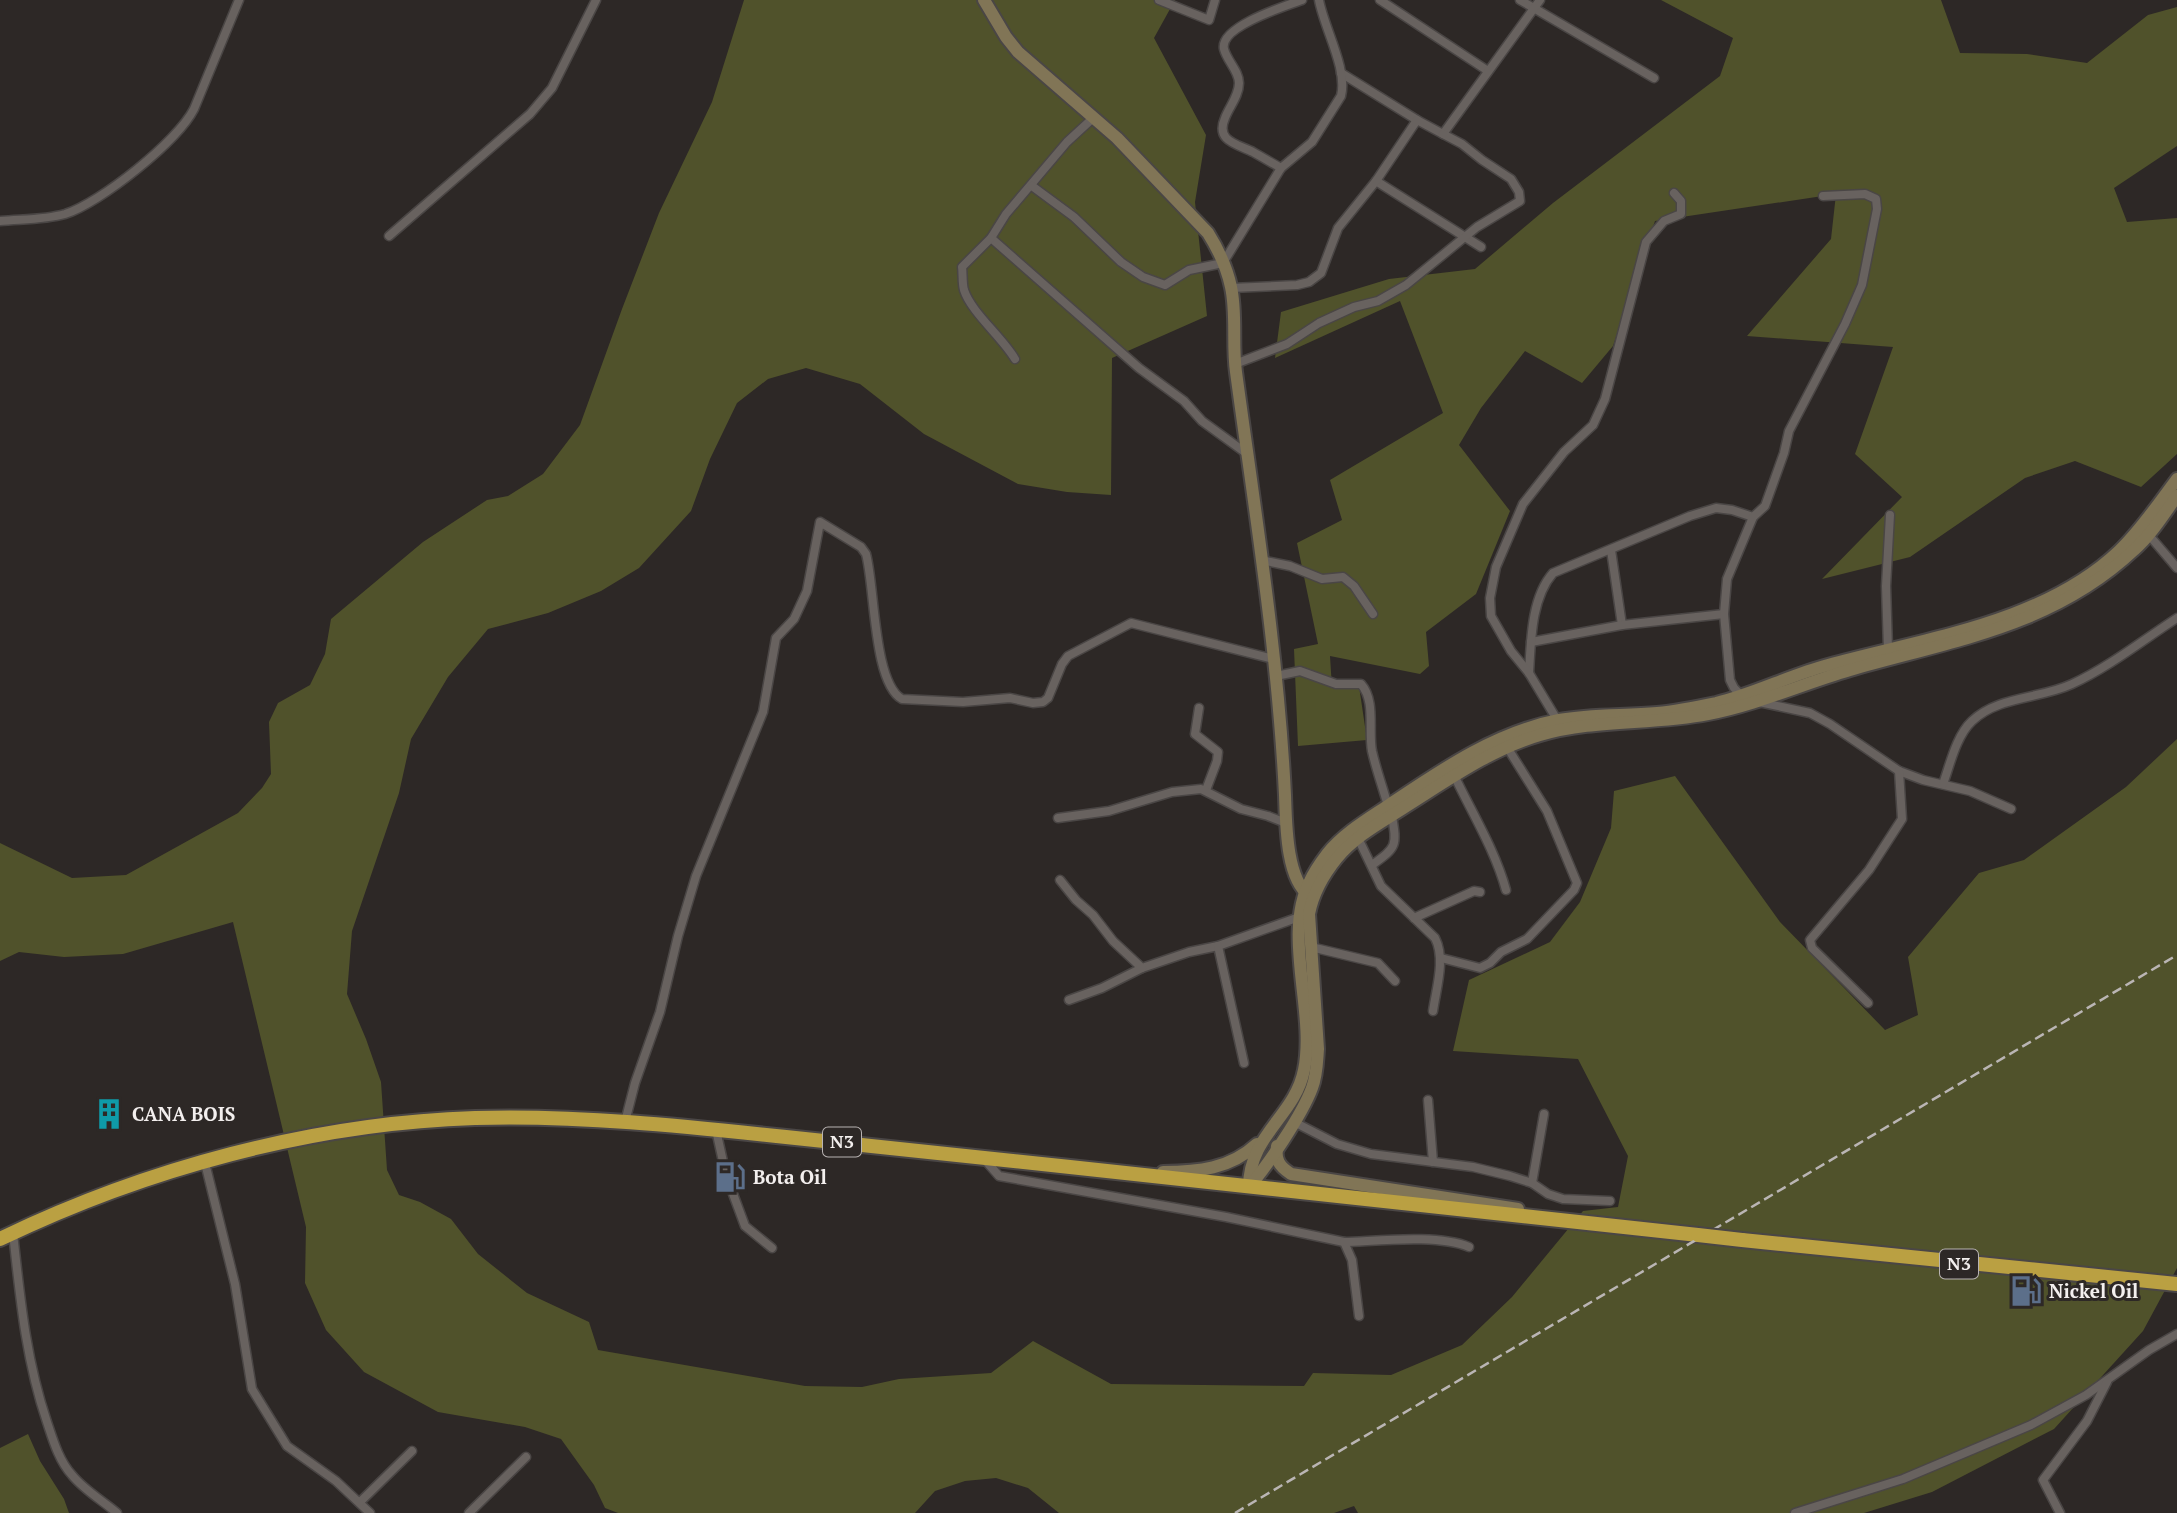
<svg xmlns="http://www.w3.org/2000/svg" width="2177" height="1513" font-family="'PT Serif',serif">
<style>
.green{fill:#50522b}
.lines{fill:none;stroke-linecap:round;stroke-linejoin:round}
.street-casing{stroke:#4a4645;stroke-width:11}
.secondary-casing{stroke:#4a4645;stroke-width:16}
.highway-casing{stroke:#4a4645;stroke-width:18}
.street{stroke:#68625f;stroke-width:8}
.secondary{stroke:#817556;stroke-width:12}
.highway{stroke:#baa042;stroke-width:14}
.rail{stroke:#bab5b4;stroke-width:2.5;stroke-dasharray:10 5;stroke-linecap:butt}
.highway-bridge-casing{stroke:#4a4645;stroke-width:18;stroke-linecap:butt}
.highway-bridge{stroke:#baa042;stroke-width:14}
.labels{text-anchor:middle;stroke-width:6;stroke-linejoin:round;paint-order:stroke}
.shield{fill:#2d2826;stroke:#b8b3b2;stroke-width:2}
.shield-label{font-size:18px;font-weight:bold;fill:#f3efee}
.poi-label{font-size:19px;font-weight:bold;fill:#f3efee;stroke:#2d2826;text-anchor:start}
</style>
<rect width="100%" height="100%" fill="#2d2826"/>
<g class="green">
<polygon points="744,0 1175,0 1154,38 1206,135 1195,202 1207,316 1112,358 1111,495 1067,492 1018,484 924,434 860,384 806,368 768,379 737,403 710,459 691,511 639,568 601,591 548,613 488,629 448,677 411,739 399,793 352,931 347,994 366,1039 381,1082 387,1170 399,1195 420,1202 451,1219 478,1254 527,1293 589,1322 598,1350 805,1386 862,1387 899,1379 991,1373 1033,1341 1111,1384 1304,1386 1313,1373 1391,1375 1462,1345 1512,1297 1583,1211 1618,1207 1628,1156 1578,1059 1453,1051 1469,980 1550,942 1580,902 1611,828 1614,791 1675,776 1780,922 1885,1030 1918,1015 1908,957 1979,873 2024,860 2126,787 2177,739 2177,1268 2143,1331 2054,1429 1932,1492 1864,1513 1358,1513 1354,1506 1334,1513 1059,1513 1028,1488 996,1478 965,1481 935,1491 915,1513 618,1513 605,1508 594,1485 561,1439 525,1427 438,1412 364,1372 326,1330 305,1283 306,1227 233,922 123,954 64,957 19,952 0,961 0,843 72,878 126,875 238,813 262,788 271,774 269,722 278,703 310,685 325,654 331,619 423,542 487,500 508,496 543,474 580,425 622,309 659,213 712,102"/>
<polygon points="1661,0 1941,0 1960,53 2027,54 2087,63 2148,15 2177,7 2177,146 2114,188 2127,222 2177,218 2177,454 2141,487 2075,461 2025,478 1910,557 1822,579 1902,497 1855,454 1893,347 1747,336 1831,239 1836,194 1655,221 1613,346 1582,383 1525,351 1481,408 1459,445 1510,511 1476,594 1426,632 1429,666 1420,674 1330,656 1332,688 1359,686 1367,740 1298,746 1294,649 1318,644 1297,543 1342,520 1330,480 1443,413 1400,301 1275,358 1281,312 1389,279 1475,269 1553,203 1720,76 1733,38"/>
<polygon points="28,1434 40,1461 64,1499 69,1513 0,1513 0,1448"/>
</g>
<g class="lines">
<defs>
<g id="street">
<polyline points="1159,0 1209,20 1215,0"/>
<polyline points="1380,0 1488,71"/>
<polyline points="1520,0 1654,78"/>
<polyline points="1341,73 1417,120"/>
<polyline points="1092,119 1067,142 1006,214 991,238 1139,368 1184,401 1202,421 1246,453"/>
<path d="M1281 168C1272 163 1262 157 1253 152 1237 144 1215 141 1225 118 1229 107 1239 96 1239 83 1239 71 1227 61 1224 49 1219 27 1285 6 1302 0"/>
<polyline points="1376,181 1481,247"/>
<path d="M1032 186 1074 217 1121 262 1143 277 1165 285 1189 270 1223 263 1281 168 1312 142 1341 96C1348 69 1324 28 1319 0"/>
<path d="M0 221C21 219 44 220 65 214 100 203 177 142 194 109L239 0"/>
<polyline points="389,236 530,114 552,88 596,0"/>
<path d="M991 238 962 267C963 274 962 283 964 290 971 312 1002 337 1015 359"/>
<polyline points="1231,288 1297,285 1309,282 1321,273 1338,228 1376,181 1417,120 1443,134 1540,0"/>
<polyline points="1235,364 1287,344 1319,323 1354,307 1378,301 1406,285 1477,227 1520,201 1519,192 1511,179 1482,160 1462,144 1443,134"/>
<polyline points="2148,534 2177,568"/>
<polyline points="1611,550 1622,625"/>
<polyline points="1261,560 1290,566 1322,579 1343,577 1354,586 1373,614"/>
<polyline points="1531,642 1622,625 1724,614"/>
<polyline points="1888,649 1886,586 1890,515"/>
<path d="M1529 673C1531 641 1531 598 1553 573L1690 516 1716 508 1732 510 1753 517"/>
<path d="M1276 676 1300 671 1336 684H1361C1376 701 1368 730 1372 751 1376 769 1383 788 1388 806"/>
<polyline points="1743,697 1734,688 1730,680 1724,614 1727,579 1753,517 1765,506 1784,453 1789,431 1845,324 1862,285 1877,209 1876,199 1865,194 1823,196"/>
<polyline points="1759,702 1810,713 1830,724 1899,771 1923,780 1970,791 2011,809"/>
<polyline points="1199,708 1195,734 1218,752 1217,761 1206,790"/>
<polyline points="1559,723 1529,673 1511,651 1491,616 1490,598 1496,567 1523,504 1564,452 1593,425 1605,399 1646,242 1664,221 1681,214 1681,201 1674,193"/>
<path d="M1454 775C1472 813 1495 850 1506 890"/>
<path d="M1943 784C1950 765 1956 736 1972 721 1998 696 2040 699 2072 684 2109 667 2143 640 2177 618"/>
<polyline points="1058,818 1109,811 1172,792 1201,789 1241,809 1268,816 1286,823"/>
<path d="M1358 838 1381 886 1435 938C1446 959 1436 989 1433 1011"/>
<path d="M1372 865C1397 847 1397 846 1392 816"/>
<polyline points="1060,880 1076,900 1093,915 1113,941 1142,968 1189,952 1218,946 1302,916"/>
<polyline points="1414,918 1474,891 1480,892"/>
<polyline points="1218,946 1244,1063"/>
<polyline points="1311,947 1378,963 1395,981"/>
<polyline points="1441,958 1480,968 1490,963 1501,952 1527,939 1574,890 1577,883 1547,811 1507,747"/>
<polyline points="1069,1000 1102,988 1142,968"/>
<polyline points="1868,1003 1812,948 1810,940 1869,870 1902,819 1899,771"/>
<polyline points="1428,1100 1433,1162"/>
<path d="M625 1122 635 1083 660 1012 678 936 696 876 763 712 776 638 794 619 807 591 820 522 861 547 866 554C875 586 873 683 902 699L963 702 1010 698 1033 703 1043 702 1048 698 1062 664 1068 656 1131 623 1273 659"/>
<polyline points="1294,1122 1337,1144 1371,1154 1473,1167 1510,1176 1532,1183 1548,1194 1563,1199 1610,1201"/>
<polyline points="716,1130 726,1175 745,1226 772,1248"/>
<polyline points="985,1160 999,1176 1226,1217 1344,1242 1352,1260 1359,1316"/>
<polyline points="205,1163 235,1284 252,1389 287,1446 336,1481 370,1513"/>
<polyline points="1532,1183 1544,1114"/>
<path d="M13 1233C20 1297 26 1361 47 1422 53 1440 59 1461 72 1475 84 1490 103 1501 117 1513"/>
<path d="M1344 1242C1378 1241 1438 1234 1469 1247"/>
<polyline points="360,1502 412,1451"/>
<polyline points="469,1513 526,1457"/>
<polyline points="1795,1513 1903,1479 2031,1425 2086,1395 2149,1350 2177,1334"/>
<polyline points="2060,1513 2043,1480 2087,1421 2107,1382"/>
</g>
<g id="secondary">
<path d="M984 0 1006 37 1018 52 1117 138 1208 233C1218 249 1227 268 1231 287 1237 314 1232 344 1236 372 1255 512 1278 653 1285 795 1286 822 1286 879 1309 895"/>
<path d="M1277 1146C1275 1160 1279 1166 1291 1174L1518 1209"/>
<path d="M1163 1172C1198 1172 1230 1169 1257 1144"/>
<path d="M1249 1187C1249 1135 1295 1116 1304 1070 1316 1012 1282 935 1310 881 1314 872 1321 862 1327 854 1344 833 1368 819 1389 805 1441 770 1496 732 1559 720 1592 714 1625 716 1657 713 1677 711 1697 707 1716 703 1754 694 1790 675 1828 665 1925 638 2043 623 2119 551 2141 530 2159 503 2177 479"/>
<path d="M1249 1187C1268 1165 1302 1115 1312 1088 1317 1075 1317 1062 1318 1049L1309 914C1313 893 1324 874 1337 858 1355 836 1382 822 1405 807 1448 780 1491 749 1540 735 1594 719 1652 725 1708 714 1756 705 1802 684 1850 670 1953 640 2052 627 2134 550 2151 535 2164 514 2177 496"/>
</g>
<g id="highway">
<path d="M0 1239C145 1169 313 1123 475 1118 578 1115 683 1126 786 1137 880 1147 975 1157 1070 1167 1279 1191 1489 1211 1698 1235"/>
<polyline points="1742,1240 2177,1284"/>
</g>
</defs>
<use href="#street" class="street-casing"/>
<use href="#secondary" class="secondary-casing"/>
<use href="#highway" class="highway-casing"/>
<use href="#street" class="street"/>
<use href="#secondary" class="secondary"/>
<use href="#highway" class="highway"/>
<polyline class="rail" points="1235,1513 2177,955"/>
<defs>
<polyline id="highway-bridge" points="1698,1235 1742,1240"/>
</defs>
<use href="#highway-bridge" class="highway-bridge-casing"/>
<use href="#highway-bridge" class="highway-bridge"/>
</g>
<defs>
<symbol id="building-bare" viewBox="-9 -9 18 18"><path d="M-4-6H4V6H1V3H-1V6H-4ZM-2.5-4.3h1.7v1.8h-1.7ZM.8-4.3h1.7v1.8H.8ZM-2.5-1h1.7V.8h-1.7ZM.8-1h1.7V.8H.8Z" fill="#0f9aa8" stroke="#2d2826" stroke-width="2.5" paint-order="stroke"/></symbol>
<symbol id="fuel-bare" viewBox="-9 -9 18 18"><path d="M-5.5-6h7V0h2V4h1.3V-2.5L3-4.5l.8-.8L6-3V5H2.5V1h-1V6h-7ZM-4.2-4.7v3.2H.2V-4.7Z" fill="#5c6f8a" stroke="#2d2826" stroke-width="2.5" paint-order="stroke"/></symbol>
</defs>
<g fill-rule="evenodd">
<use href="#building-bare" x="87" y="1092" width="44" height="44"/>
<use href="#fuel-bare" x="708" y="1155" width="44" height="44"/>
<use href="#fuel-bare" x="2004" y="1269" width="44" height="44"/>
</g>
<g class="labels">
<g class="shield">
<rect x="823" y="1127.5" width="38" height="29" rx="5"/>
<rect x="1940" y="1249.5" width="38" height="29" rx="5"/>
</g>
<g class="shield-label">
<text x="842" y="1148">N3</text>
<text x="1959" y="1270">N3</text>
</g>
<g class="poi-label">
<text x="132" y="1121">CANA BOIS</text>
<text x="753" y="1184">Bota Oil</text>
<text x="2049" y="1298">Nickel Oil</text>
</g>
</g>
</svg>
